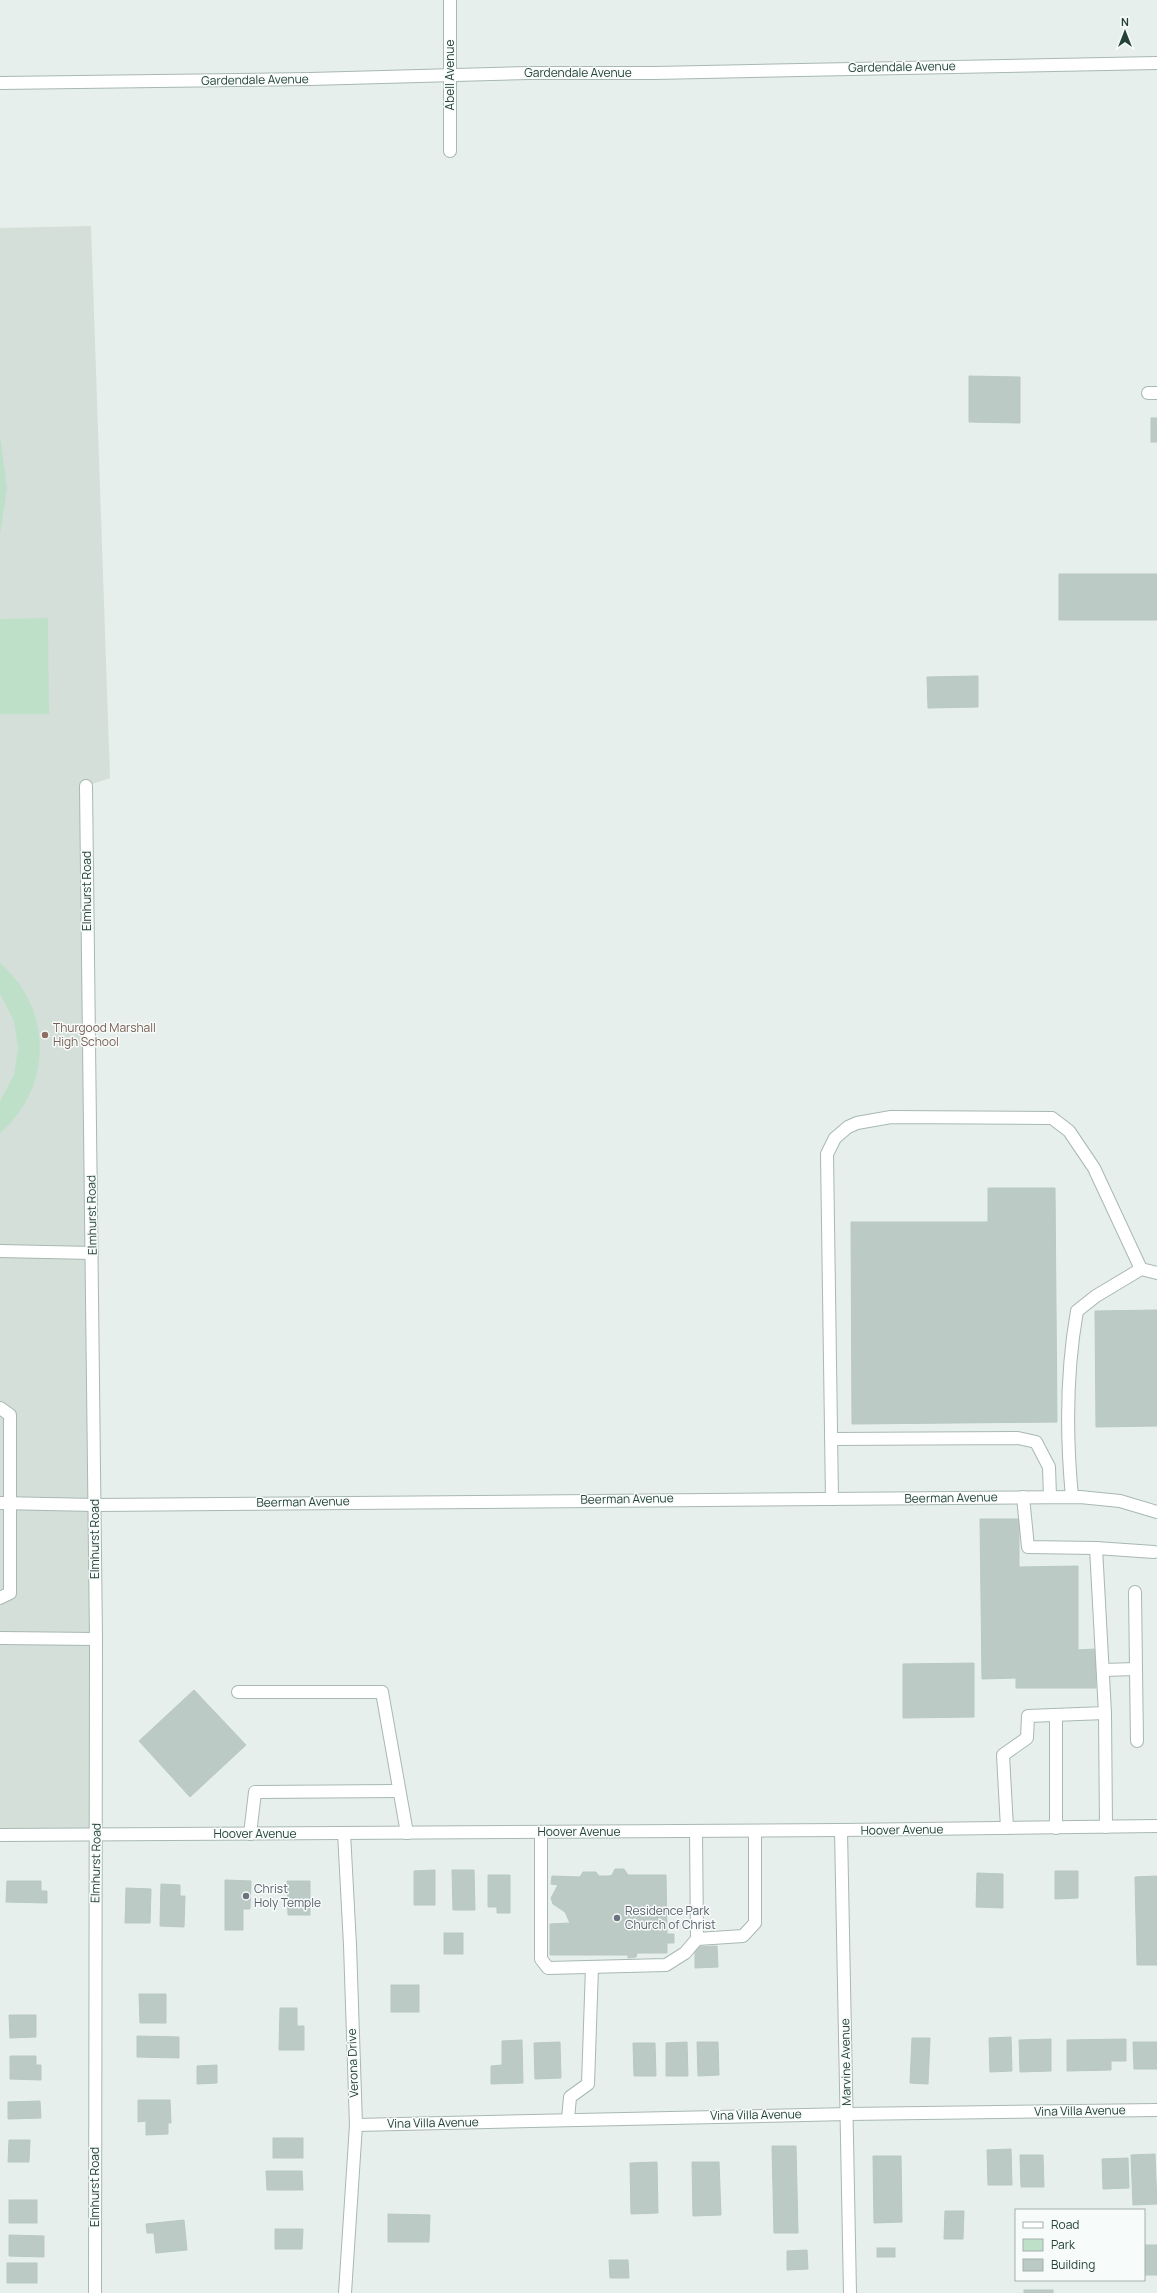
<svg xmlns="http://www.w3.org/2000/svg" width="1157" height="2293" font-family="Manrope,sans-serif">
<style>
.built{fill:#d4dfda}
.green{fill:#bfe0c8}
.building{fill:#bbcac4;stroke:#b8c9c2}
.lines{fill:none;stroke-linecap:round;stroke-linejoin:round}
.minor-casing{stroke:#a8b8b2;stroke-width:14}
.minor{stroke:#fff;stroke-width:12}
.education-dot{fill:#8d6e63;stroke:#f7fbf9;stroke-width:1.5}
.worship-dot{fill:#6b7280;stroke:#f7fbf9;stroke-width:1.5}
.labels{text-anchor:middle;stroke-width:3;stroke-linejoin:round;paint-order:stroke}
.street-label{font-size:12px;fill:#24423a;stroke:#f7fbf9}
.education-label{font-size:12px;fill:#785e54;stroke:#f7fbf9;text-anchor:start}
.worship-label{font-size:12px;fill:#5b616d;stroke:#f7fbf9;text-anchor:start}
</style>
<rect width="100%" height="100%" fill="#e6efeb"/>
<polygon class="built" points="91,226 110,778 86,786 97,1835 0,1835 0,228"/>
<g class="green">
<polygon points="0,436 7,488 0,534"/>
<polygon points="48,618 49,714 0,714 0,619"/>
<path d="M0 963C53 1008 53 1088 0 1133V1101L14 1075 18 1048 14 1021 0 994Z"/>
</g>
<g class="building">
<polygon points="969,376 1020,377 1020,423 969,422"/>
<rect x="1151" y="418" width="6" height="24"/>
<rect x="1059" y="574" width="98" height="46"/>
<polygon points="978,676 978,707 928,708 927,677"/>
<polygon points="988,1188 1055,1188 1057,1422 852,1424 851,1222 988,1222"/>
<polygon points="1157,1310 1157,1426 1096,1427 1095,1311"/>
<polygon points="980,1519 1019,1519 1019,1567 1078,1566 1078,1650 1095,1649 1096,1688 1016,1688 1016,1678 982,1679"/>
<polygon points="974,1663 974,1717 903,1718 903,1664"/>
<polygon points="194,1690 246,1745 190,1797 139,1741"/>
<polygon points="615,1869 624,1869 628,1875 666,1875 667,1934 674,1934 674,1943 667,1943 667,1953 637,1953 636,1957 628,1958 628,1955 550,1955 550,1924 570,1923 565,1912 553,1904 551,1898 558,1885 551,1884 552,1876 580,1877 583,1872 596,1872 599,1876 609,1876 612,1875"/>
<polygon points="435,1870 435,1905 414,1905 414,1871"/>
<polygon points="452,1870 474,1870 475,1910 453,1910"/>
<polygon points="1055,1871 1078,1871 1078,1898 1055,1899"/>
<polygon points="977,1873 1003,1874 1003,1908 976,1907"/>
<polygon points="488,1875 510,1875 510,1913 497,1913 497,1907 488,1907"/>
<polygon points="1157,1876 1157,1965 1137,1965 1135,1877"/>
<polygon points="225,1880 251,1881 250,1909 243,1909 243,1930 225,1930"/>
<polygon points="7,1881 41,1881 41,1891 47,1891 47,1903 6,1902"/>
<polygon points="287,1881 310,1881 310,1915 288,1915"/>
<polygon points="161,1884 180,1885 180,1896 185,1896 184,1927 160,1926"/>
<polygon points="126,1888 151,1889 150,1923 125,1923"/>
<rect x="444" y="1933" width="19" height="21"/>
<polygon points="717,1946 718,1967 695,1968 695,1947"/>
<rect x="391" y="1985" width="28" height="27"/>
<polygon points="139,1994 166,1994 166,2023 140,2023"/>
<polygon points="280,2008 297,2008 297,2026 304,2026 304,2050 279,2050"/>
<polygon points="9,2015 36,2015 36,2037 10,2038"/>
<polygon points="137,2036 179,2037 179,2058 137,2057"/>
<polygon points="1011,2037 1012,2071 990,2072 989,2038"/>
<polygon points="912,2038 930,2038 928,2084 910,2083"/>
<polygon points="1051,2039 1051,2071 1020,2072 1019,2040"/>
<polygon points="1126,2039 1126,2061 1111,2061 1111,2070 1067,2071 1067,2040"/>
<polygon points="522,2040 523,2083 491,2084 491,2066 502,2065 502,2041"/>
<polygon points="560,2042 561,2078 535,2079 534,2043"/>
<polygon points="687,2042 688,2076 666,2076 666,2043"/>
<polygon points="697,2042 718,2042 719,2075 698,2076"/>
<polygon points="1133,2042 1157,2042 1157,2069 1134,2069"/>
<polygon points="633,2043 655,2043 656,2076 634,2076"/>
<polygon points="10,2056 36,2056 36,2065 41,2065 41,2080 10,2079"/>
<polygon points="217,2065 217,2083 197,2084 197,2066"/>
<polygon points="138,2100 170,2100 171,2123 168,2123 168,2134 146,2135 146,2121 138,2122"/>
<polygon points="40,2101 41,2118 8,2119 8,2102"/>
<rect x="273" y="2138" width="30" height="20"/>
<polygon points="9,2140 30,2140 29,2162 8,2162"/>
<polygon points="772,2146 796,2146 798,2233 774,2233"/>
<polygon points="1011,2149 1012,2185 988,2185 987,2150"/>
<polygon points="1155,2154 1157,2204 1133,2205 1131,2155"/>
<polygon points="1020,2155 1043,2155 1044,2187 1021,2187"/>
<polygon points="873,2156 901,2156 902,2222 874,2223"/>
<polygon points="1128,2158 1129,2188 1103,2189 1102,2159"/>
<polygon points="657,2162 658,2213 631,2214 630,2163"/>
<polygon points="692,2162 719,2162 721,2215 693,2216"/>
<polygon points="266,2171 302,2171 303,2190 267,2190"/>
<rect x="9" y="2200" width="28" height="23"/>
<polygon points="945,2211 964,2211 963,2239 944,2239"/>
<polygon points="388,2214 430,2215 429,2242 388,2242"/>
<polygon points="184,2220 187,2250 156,2253 154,2233 147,2233 146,2224"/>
<polygon points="275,2229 303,2229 302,2249 275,2249"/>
<polygon points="9,2235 44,2236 44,2257 9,2256"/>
<rect x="1144" y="2245" width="13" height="30"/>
<rect x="877" y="2248" width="18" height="9"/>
<polygon points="807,2250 808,2269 787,2270 787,2251"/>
<polygon points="609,2260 628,2260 629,2278 610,2278"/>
<rect x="7" y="2263" width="30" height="20"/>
<rect x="1024" y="2290" width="29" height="3"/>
</g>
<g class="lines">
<defs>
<g id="minor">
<polyline points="0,83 310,79 529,73 655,73 1157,63"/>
<polyline points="450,151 450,0"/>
<polyline points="1148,393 1157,393"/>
<polyline points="86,786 96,1639 95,2293"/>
<polyline points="0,1251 92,1253"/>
<polyline points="0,1408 10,1415 10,1593 0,1598"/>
<polyline points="831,1439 1018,1438 1036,1442 1049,1467 1050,1497"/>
<path d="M1072 1497C1066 1434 1066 1373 1077 1311L1096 1296 1141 1269"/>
<polyline points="832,1499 827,1154 835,1138 848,1127 857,1123 891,1117 1052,1118 1069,1131 1094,1168 1141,1269 1157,1273"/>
<polyline points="0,1503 95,1505 1080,1497 1120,1501 1157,1512"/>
<polyline points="1096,1548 1154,1552"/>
<polyline points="0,1638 96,1639"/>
<polyline points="1136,1669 1137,1741"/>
<polyline points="1103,1670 1136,1669 1135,1592"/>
<polyline points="238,1692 382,1692 407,1833"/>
<polyline points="1105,1713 1106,1827"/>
<polyline points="1056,1715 1056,1828"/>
<polyline points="1007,1828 1003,1755 1027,1738 1028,1716 1105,1713 1096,1548 1028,1547 1023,1497"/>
<polyline points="841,1830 850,2293"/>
<polyline points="541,1832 541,1959 548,1968 666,1965 685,1953 697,1939 696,1831"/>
<polyline points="344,1833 350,1945 356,2125 345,2293"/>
<polyline points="250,1834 255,1792 398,1791"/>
<polyline points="0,1835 841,1830 1157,1826"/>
<polyline points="697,1939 743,1936 755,1923 755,1831"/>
<polyline points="568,2119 570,2097 588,2084 592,1967"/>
<polyline points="356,2125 848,2114 1157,2110"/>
</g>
</defs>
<use href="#minor" class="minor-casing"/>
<use href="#minor" class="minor"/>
</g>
<circle class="education-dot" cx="45" cy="1035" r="4"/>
<g class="worship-dot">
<circle cx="246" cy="1896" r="4"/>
<circle cx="617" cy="1918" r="4"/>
</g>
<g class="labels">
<g class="street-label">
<text transform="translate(902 67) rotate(-1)" y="4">Gardendale Avenue</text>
<text x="578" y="77">Gardendale Avenue</text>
<text transform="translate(450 75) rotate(-90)" y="4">Abell Avenue</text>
<text transform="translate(255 80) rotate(-1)" y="4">Gardendale Avenue</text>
<text transform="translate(87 891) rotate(-90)" y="4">Elmhurst Road</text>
<text transform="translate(92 1215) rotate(-91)" y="4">Elmhurst Road</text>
<text transform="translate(951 1498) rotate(-1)" y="4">Beerman Avenue</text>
<text transform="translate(627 1499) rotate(-1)" y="4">Beerman Avenue</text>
<text transform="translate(303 1502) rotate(-1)" y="4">Beerman Avenue</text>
<text transform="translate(95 1539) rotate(-90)" y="4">Elmhurst Road</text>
<text transform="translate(902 1830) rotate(-1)" y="4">Hoover Avenue</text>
<text x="579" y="1836">Hoover Avenue</text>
<text x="255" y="1838">Hoover Avenue</text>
<text transform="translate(96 1863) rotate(-89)" y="4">Elmhurst Road</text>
<text transform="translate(846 2062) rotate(-91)" y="4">Marvine Avenue</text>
<text transform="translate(353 2063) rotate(-92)" y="4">Verona Drive</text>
<text transform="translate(1080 2111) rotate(-1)" y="4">Vina Villa Avenue</text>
<text transform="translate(756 2115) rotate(-1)" y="4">Vina Villa Avenue</text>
<text transform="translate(433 2123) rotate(-1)" y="4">Vina Villa Avenue</text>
<text transform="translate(95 2187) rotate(-90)" y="4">Elmhurst Road</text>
</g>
<g class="education-label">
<text x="53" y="1032">Thurgood Marshall<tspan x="53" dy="14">High School</tspan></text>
</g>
<g class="worship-label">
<text x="254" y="1893">Christ<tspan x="254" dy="14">Holy Temple</tspan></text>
<text x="625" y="1915">Residence Park<tspan x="625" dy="14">Church of Christ</tspan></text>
</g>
</g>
<rect x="1015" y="2209" width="130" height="72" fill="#f7fbf9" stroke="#a3b1ad"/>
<rect x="1023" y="2222" width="20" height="6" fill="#ffffff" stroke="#a3b1ad"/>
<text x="1051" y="2229" font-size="12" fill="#24423a">Road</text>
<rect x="1023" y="2239" width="20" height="12" fill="#bfe0c8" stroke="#a3b1ad"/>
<text x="1051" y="2249" font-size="12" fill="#24423a">Park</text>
<rect x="1023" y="2259" width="20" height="12" fill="#bbcac4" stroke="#a3b1ad"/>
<text x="1051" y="2269" font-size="12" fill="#24423a">Building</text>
<g transform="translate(1125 32)" stroke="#f7fbf9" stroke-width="3" paint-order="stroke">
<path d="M0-3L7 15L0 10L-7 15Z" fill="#24423a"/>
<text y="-6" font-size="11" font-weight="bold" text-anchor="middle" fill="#24423a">N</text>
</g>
</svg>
